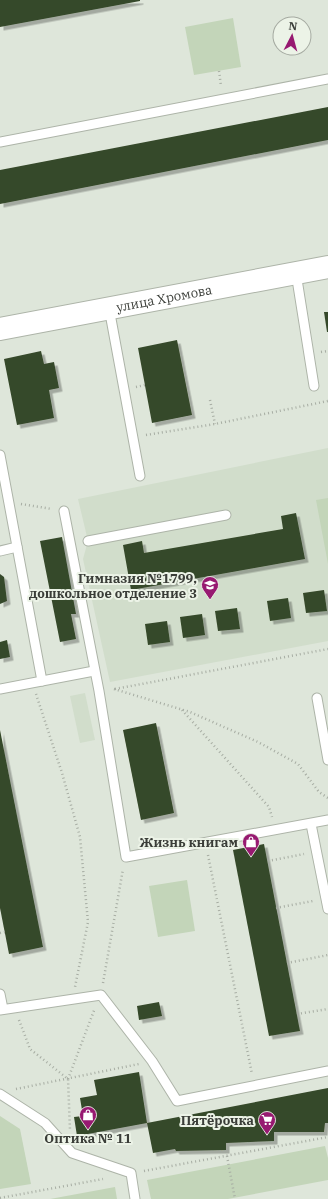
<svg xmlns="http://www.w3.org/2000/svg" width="328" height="1199" font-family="'IBM Plex Serif',serif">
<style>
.built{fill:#d1ddcb}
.green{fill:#c3d5b9}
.building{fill:#36482a;filter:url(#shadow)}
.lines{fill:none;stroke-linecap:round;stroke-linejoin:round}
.service-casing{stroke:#adb4a8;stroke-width:11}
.tertiary-casing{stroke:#adb4a8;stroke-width:24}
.path{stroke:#a7ada3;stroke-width:2.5;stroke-dasharray:1 3;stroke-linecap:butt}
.service{stroke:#fff;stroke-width:9}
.tertiary{stroke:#fff;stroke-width:22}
.labels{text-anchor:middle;stroke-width:4;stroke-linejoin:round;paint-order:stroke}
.street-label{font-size:13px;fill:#3a3d38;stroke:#ecf3e7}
.poi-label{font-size:13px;font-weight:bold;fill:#3a3d38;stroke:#ecf3e7;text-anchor:end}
</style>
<defs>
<filter id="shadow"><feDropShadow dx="3.5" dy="3.5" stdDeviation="0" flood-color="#0004"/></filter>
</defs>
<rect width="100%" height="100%" fill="#dee6da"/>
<g class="built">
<polygon points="328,448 328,641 110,682 83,559 88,541 78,499"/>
<polygon points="85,693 95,740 80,743 70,696"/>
</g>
<g class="green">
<polygon points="233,18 241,67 194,75 185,27"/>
<polygon points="328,498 328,564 316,500"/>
<polygon points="187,880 195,931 158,937 149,886"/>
<polygon points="0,1116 20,1129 31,1184 0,1189"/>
<polygon points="325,1146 328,1158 328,1180 228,1199 151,1199 147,1180"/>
<polygon points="115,1187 117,1199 50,1199"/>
</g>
<g class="building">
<polygon points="0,0 140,0 140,1 0,27"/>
<polygon points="328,107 328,140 0,204 0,170"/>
<polygon points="324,312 328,312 328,332 327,332"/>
<polygon points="177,340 192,415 152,423 138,348"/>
<polygon points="41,351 44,364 54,362 59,388 49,390 54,418 17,425 4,359"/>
<polygon points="296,513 305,559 131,590 123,545 142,541 144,553 283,529 281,516"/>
<polygon points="62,537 76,614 71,614 76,639 60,642 40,541"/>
<polygon points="0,574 4,577 7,601 0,604"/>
<polygon points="324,590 327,611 306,613 303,593"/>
<polygon points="288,598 291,618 270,621 267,601"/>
<polygon points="237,608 240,629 218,631 215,611"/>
<polygon points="202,614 205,635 183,638 180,617"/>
<polygon points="167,621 170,642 148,645 145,624"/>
<polygon points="7,640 10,657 0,659 0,642"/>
<polygon points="156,723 174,813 141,820 123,730"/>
<polygon points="0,730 43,947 9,954 0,908"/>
<polygon points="264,844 300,1031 269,1036 233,850"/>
<polygon points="159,1002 162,1016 139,1020 137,1006"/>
<polygon points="139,1072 147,1123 77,1136 74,1117 83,1116 80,1098 97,1095 94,1080"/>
<polygon points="328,1088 328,1123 325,1123 324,1132 274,1132 274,1141 226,1143 226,1150 176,1151 175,1149 153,1153 147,1123"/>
</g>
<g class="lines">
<defs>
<g id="service">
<polyline points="0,142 328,79"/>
<polyline points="296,273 314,386"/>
<polyline points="109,308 140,476"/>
<polyline points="0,455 42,681"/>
<polyline points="64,511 99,691 126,857 328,820"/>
<polyline points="88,541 226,515"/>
<polyline points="0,551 17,547"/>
<polyline points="0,689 94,671"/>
<polyline points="317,698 328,760"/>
<polyline points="311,824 328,909"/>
<polyline points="0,994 3,1009"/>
<polyline points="0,1010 101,995 152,1061 177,1101 328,1071"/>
<polyline points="0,1094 45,1123 72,1153 131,1173 135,1199"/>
</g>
<g id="tertiary">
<path id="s1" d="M0 329 328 267"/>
</g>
</defs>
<use href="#service" class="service-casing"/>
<use href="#tertiary" class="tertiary-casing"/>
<g class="path">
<polyline points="219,71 221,86"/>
<polyline points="321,352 328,351"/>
<polyline points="136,387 145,385"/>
<polyline points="210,400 215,424"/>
<polyline points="146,435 215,424 328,401"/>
<polyline points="21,504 52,509"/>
<polyline points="114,689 190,712 258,742 298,764 319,792 328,798"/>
<polyline points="115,689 328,649"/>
<polyline points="36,694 62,773 80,837 88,922 75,987"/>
<polyline points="182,710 269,807 272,817"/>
<polyline points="208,855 252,1074"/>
<polyline points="268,861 304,854"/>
<polyline points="276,908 313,901"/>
<polyline points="0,933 5,932"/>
<polyline points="287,963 328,955"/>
<polyline points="103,983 123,869"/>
<polyline points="297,1014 328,1009"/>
<polyline points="19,1020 30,1049 68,1079 70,1130"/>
<polyline points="68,1079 95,1008"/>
<polyline points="16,1089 139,1064"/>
<polyline points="227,1156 235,1199"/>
<polyline points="144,1171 328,1137"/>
<polyline points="0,1198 103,1179"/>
</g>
<use href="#service" class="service"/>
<use href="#tertiary" class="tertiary"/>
</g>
<defs>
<symbol id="school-pin" viewBox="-11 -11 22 30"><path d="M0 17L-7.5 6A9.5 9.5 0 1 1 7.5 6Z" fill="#971971" stroke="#ecf3e7"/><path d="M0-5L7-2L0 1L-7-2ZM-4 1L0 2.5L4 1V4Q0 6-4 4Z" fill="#fff"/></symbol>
<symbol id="shop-pin" viewBox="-11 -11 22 30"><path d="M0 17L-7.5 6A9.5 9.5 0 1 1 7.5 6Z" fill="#971971" stroke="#ecf3e7"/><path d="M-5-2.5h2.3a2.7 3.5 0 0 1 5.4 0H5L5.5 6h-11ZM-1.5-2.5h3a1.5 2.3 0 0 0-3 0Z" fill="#fff"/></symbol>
<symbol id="supermarket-pin" viewBox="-11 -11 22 30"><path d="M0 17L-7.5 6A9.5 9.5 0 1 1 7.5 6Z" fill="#971971" stroke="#ecf3e7"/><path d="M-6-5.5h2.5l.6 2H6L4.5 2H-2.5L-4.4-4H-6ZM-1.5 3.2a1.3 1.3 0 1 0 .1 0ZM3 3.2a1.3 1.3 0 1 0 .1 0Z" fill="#fff"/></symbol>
</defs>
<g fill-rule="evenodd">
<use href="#school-pin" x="200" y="575" width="20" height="27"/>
<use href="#shop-pin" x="241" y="832" width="20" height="27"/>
<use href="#shop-pin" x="78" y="1105" width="20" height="27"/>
<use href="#supermarket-pin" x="257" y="1110" width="20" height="27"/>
</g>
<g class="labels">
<g class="street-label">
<text dy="5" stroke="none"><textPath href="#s1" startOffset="167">улица Хромова</textPath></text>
</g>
<g class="poi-label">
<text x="197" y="583">Гимназия №1799,<tspan x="197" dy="15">дошкольное отделение 3</tspan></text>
<text x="238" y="847">Жизнь книгам</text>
<text x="254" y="1125">Пятёрочка</text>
<text x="88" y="1143" text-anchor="middle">Оптика № 11</text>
</g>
</g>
<g transform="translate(292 36) rotate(6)"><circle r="19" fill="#ecf3e7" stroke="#a5aaa1"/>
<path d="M0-3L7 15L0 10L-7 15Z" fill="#971971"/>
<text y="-6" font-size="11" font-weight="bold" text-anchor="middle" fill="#3a3d38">N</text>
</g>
</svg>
